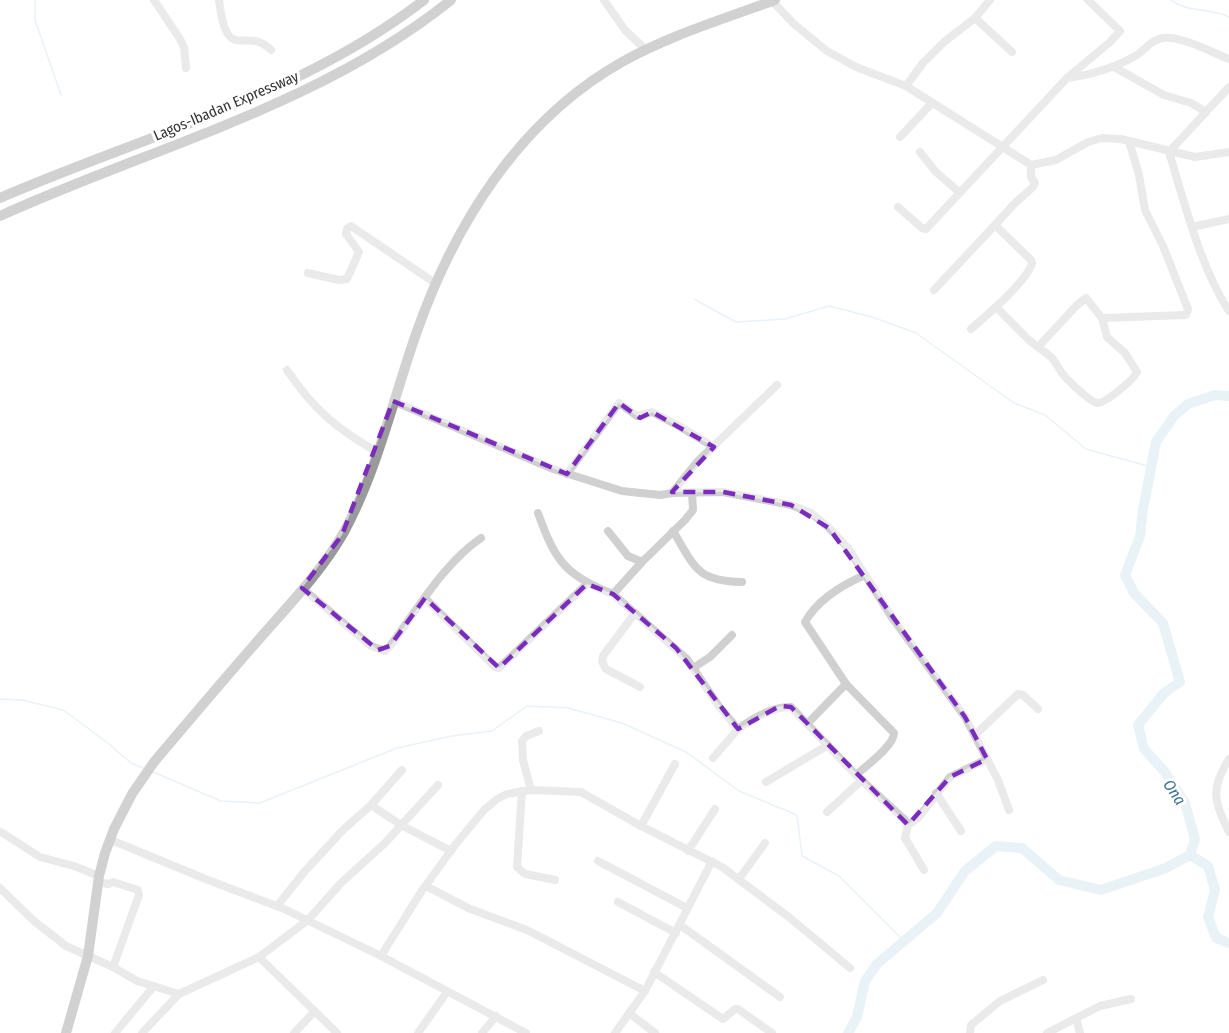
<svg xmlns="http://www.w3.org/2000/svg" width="1229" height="1033" font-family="'Fira Sans Condensed',sans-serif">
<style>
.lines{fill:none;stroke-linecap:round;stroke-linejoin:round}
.stream{stroke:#cfe2ee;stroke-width:1.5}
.river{stroke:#cfe2ee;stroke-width:10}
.minor{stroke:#d0d0d0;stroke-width:8}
.highway{stroke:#9a9a9a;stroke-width:10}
.marked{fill:none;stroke:#7b2cbf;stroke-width:4.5;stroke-dasharray:12 8;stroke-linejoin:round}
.labels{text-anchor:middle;stroke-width:6;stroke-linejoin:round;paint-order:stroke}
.street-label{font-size:15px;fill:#333;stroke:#fff}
.water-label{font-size:16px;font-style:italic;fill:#3f7597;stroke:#fff}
</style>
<rect width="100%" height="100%" fill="#fff"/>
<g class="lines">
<g class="stream">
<polyline points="35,0 35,20 61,95"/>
<path d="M1171 0C1188 13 1211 8 1229 17"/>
<polyline points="694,299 736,322 785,319 829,306 872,317 916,333 1014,403 1045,415 1086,449 1151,467"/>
<polyline points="0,699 22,700 63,710 108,743 131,763 143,768"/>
<polyline points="153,772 221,801 260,803 397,748 452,736 492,731 527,706 568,708 622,723 686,752 739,791 797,815 802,856 839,876 904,941"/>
</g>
<g class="river">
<polyline points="1190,855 1208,866 1215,890 1208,917 1216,938 1229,943"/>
<polyline points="848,1033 857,1017 865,981 877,964 937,913 965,871 996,846 1022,848 1059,880 1101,890 1166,868 1190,855 1195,839 1185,803 1164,771 1144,749 1138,725 1164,693 1180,682 1163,623 1134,593 1125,575 1140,536 1143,509 1156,442 1174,416 1188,404 1215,395 1229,396"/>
</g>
<g class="minor">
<polyline points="154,0 180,39 184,47 186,68"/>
<path d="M219 0C227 67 245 24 271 50"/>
<polyline points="604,0 625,30 646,50"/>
<polyline points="772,1 794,24 827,51 856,67 906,86 1031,165 1056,160 1088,142 1102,138 1121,139 1195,157 1229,152"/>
<polyline points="975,18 1012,52"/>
<polyline points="1114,67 1164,95 1191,103 1206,112"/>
<polyline points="1067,78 1110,42 1120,31 1088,0"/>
<polyline points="906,86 923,63 944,42 975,18 990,0"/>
<path d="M1229 87 1169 152C1184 201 1201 269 1229 311"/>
<polyline points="900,137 932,103"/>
<polyline points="920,152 935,171 959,192"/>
<path d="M898 207 922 228 926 229 1067 78C1092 75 1114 68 1137 55 1146 49 1151 40 1163 38 1180 35 1213 53 1229 59"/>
<polyline points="1192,227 1229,219"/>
<polyline points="308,273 339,280 347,279 359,252 346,234 347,229 351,226 435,283"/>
<polyline points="934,290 995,225"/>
<path d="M996 307C1007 318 1018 329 1029 340 1036 346 1044 351 1051 357 1056 362 1058 368 1062 373 1067 380 1089 401 1097 403 1105 404 1134 379 1137 372L1125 353 1107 337 1102 318 1086 298 1077 305 1038 347"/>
<polyline points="1102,318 1186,315 1188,309 1163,246 1145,210 1139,175 1129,141"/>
<path d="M971 329C988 314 1024 284 1032 264L1031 260 995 225 1014 204 1033 187 1035 183 1031 177V165"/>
<path d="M287 370C314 410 336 428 377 452"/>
<polyline points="393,401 553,469 622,491 660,495 672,493 723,492 791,505 811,513 829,528 848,548 893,619 965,717 998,780 1009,810"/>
<polyline points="567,474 619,403 637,416 652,412 679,426 714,447"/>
<path d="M692 492 693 510 685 520 642 562 613 594 687 659 718 705 738 729C753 718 772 706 791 707L856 775 905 820 908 825 905 838 924 870"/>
<polyline points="672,493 697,462 777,385"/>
<path d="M538 513C555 561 566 576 613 594"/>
<polyline points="608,531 628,556 642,562"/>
<path d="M673 531C695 567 696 581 742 582"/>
<path d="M302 588 371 646 385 651 390 646C418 609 443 564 481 538"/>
<polyline points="425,598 495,667 499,668 587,584"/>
<polyline points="635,613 603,656 602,662 606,669 640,687"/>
<polyline points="693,668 710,657 732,635"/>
<polyline points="807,724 846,684"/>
<polyline points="975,735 1018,694 1023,695 1038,709"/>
<polyline points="713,758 738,729"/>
<path d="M1229 759C1210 789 1214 801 1229 832"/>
<path d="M856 775C866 766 894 746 894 733L846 684 805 622C818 599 842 585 865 575"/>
<polyline points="766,782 828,745"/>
<polyline points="531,790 523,760 522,741 526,736 539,731"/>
<polyline points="522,791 517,867 525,874 555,880"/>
<polyline points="936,793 961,831"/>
<polyline points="371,805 401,825 451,851"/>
<polyline points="827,812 862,780"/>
<polyline points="908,825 918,818 950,777 987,759"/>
<polyline points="641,826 675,764"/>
<polyline points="1,832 40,857 74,866 99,876"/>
<polyline points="111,840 208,880 282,908 381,956 526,1033"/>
<polyline points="688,851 715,809"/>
<polyline points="598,861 687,908"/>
<polyline points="739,879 765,843"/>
<polyline points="98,882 108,884 113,882 138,890 139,895 113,967"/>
<polyline points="426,886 468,908 527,930 645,991"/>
<polyline points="0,888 34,921 66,946 113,967 137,981 179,994"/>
<polyline points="618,902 676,933"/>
<polyline points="277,906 305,871 343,830 371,805 402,770"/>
<polyline points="680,925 780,997"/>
<polyline points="381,956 421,892 455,845 484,810 497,799 507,794 531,790 581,792 641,826 722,867 790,918 850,968"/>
<polyline points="259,957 337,1033"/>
<polyline points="654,972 723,1019 735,1009 738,1009 772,1033"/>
<polyline points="629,1013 655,1033"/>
<polyline points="1076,1018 1080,1033"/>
<polyline points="115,1033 154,986"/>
<polyline points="142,1033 179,994 259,957 308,920 341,883 385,843 438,785"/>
<polyline points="294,1033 314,1012"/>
<polyline points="418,1033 447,992"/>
<polyline points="482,1033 496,1016"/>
<polyline points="615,1033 645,991 712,861"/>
<polyline points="970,1033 971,1025 1000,1001 1043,980"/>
<polyline points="1047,1033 1100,1006 1131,999"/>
</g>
<g class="highway">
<path d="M0 198C143 136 300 96 424 0"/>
<path d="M0 216C152 147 319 106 451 0"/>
<path d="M66 1033 88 956 99 876 105 853 114 829 132 794 154 762C187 723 220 684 254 645 284 610 321 573 344 532 377 471 393 400 416 334 454 225 519 120 622 62 670 35 724 19 775 0"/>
</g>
</g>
<path d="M0 0H1229V1033H0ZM393 401 567 474 619 403 640 418 652 412 714 447 672 492H723L791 505 829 528 965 717 987 759 950 777 908 825 791 707 780 706 738 729 676 648 613 594 587 584 499 668 425 598 390 646 378 650 302 588 342 535Z" fill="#fff" fill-opacity=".55" fill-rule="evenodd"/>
<path class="marked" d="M393 401 567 474 619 403 640 418 652 412 714 447 672 492H723L791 505 829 528 965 717 987 759 950 777 908 825 791 707 780 706 738 729 676 648 613 594 587 584 499 668 425 598 390 646 378 650 302 588 342 535Z"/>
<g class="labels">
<g class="street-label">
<text transform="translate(226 106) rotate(-23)" y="5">Lagos-Ibadan Expressway</text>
</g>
<g class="water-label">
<text transform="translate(1175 792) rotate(56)" y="6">Ona</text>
</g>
</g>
</svg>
